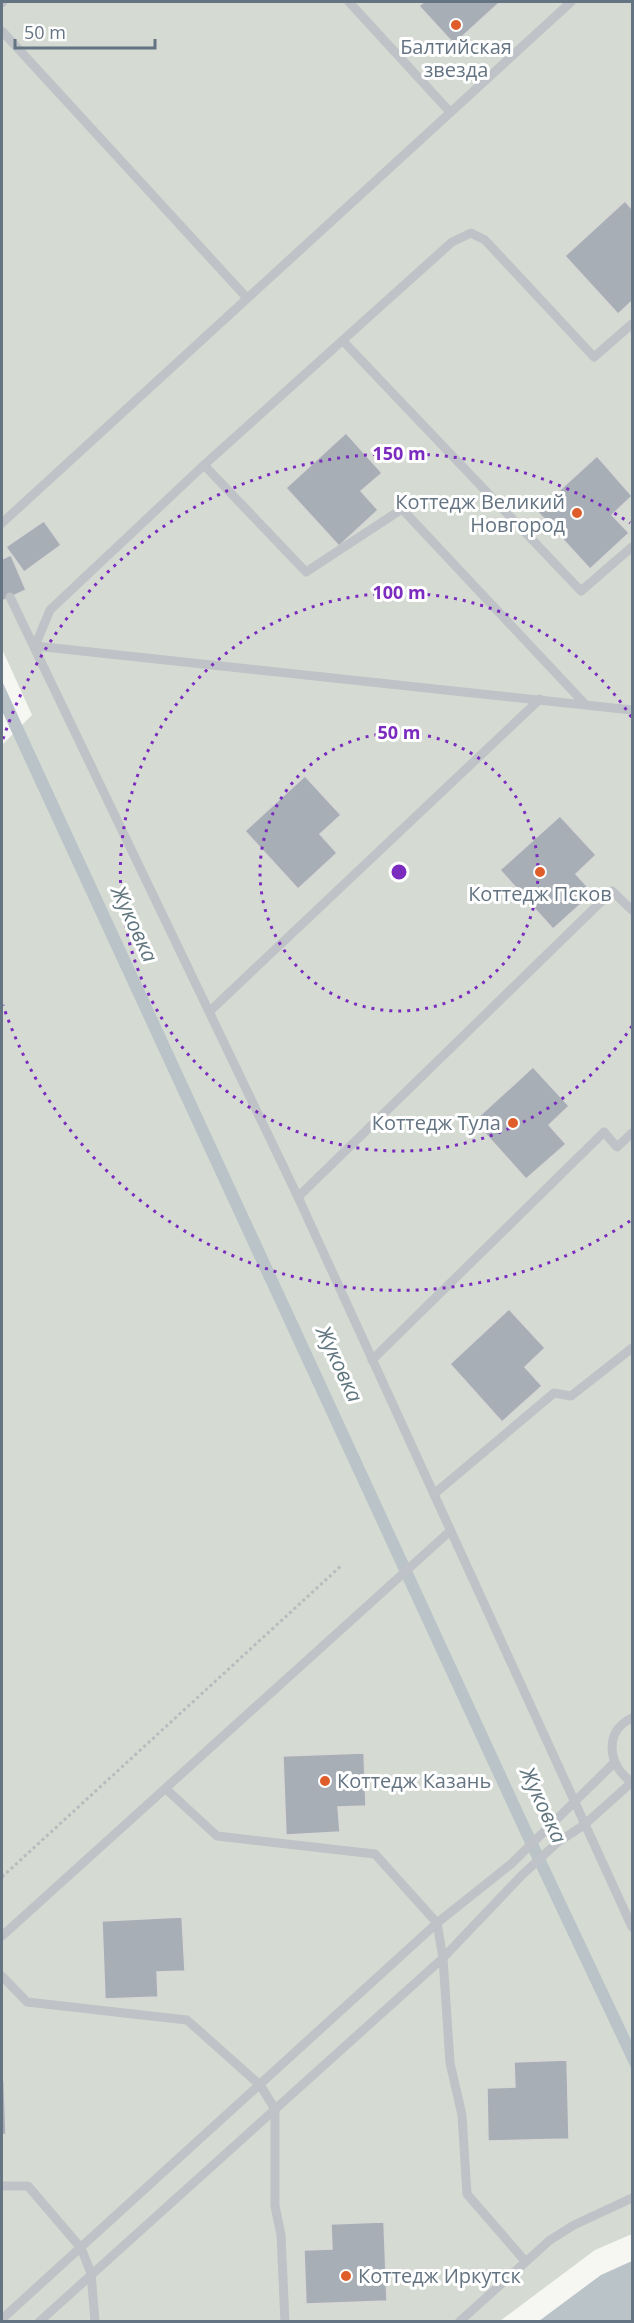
<svg xmlns="http://www.w3.org/2000/svg" width="634" height="2323" font-family="'Open Sans',sans-serif">
<style>
.green{fill:#d5dbd2}
.water{fill:#b9c3c8}
.building{fill:#a7aeb5;stroke:#d7d7d5;stroke-width:1.5}
.lines{fill:none;stroke-linecap:round;stroke-linejoin:round}
.path{stroke:#b9bbbe;stroke-width:3;stroke-dasharray:3 3;stroke-linecap:butt}
.lane{stroke:#bfc2c6;stroke-width:9}
.ring{fill:none;stroke:#7b2cbf;stroke-width:3;stroke-dasharray:3 6}
.poi-dot{fill:#de5d2a;stroke:#fff;stroke-width:2}
.labels{text-anchor:middle;stroke-width:6;stroke-linejoin:round;paint-order:stroke}
.poi-label{font-size:20px;fill:#657483;stroke:#fff}
.water-label{font-size:21px;font-style:italic;fill:#61767f;stroke:#fff}
.centre{fill:#7b2cbf;stroke:#fff;stroke-width:3}
.ring-label{font-size:18px;text-anchor:middle;font-weight:bold;fill:#7b2cbf;stroke:#fff;stroke-width:6;stroke-linejoin:round;paint-order:stroke}
</style>
<rect width="100%" height="100%" fill="#f6f6f2"/>
<polygon class="green" points="2,2 632,2 632,2234 595,2250 500,2321 2,2321 2,745 32,715 2,649"/>
<g class="water">
<polygon points="2,681 529,1824 632,2042 632,2070 520,1833 2,711"/>
<polygon points="632,2261 632,2321 539,2321 601,2275"/>
</g>
<g class="building">
<polygon points="424,2 500,2 454,44 419,6"/>
<polygon points="625,201 632,209 632,301 618,314 565,256"/>
<polygon points="346,433 382,473 361,491 378,510 339,546 286,488"/>
<polygon points="597,456 632,496 612,515 629,533 590,569 537,511"/>
<polygon points="44,521 61,545 24,572 6,547"/>
<polygon points="11,555 26,590 2,601 2,559"/>
<polygon points="305,776 341,815 320,834 337,853 298,889 245,831"/>
<polygon points="560,816 596,855 576,874 593,893 553,929 500,870"/>
<polygon points="533,1067 569,1106 549,1125 566,1144 526,1179 474,1121"/>
<polygon points="509,1309 545,1348 525,1367 542,1386 502,1422 450,1364"/>
<polygon points="364,1753 366,1806 338,1807 340,1832 286,1835 283,1756"/>
<polygon points="182,1917 185,1971 157,1972 158,1997 105,1999 102,1921"/>
<polygon points="567,2060 569,2139 488,2141 487,2088 515,2087 514,2062"/>
<polygon points="2,2081 4,2081 6,2134 2,2135"/>
<polygon points="384,2222 387,2301 306,2304 304,2250 332,2249 331,2224"/>
</g>
<g class="lines">
<polyline class="path" points="2,1877 342,1565"/>
<g class="lane">
<polyline points="349,2 450,112"/>
<polyline points="2,3 3,2"/>
<polyline points="2,31 247,298"/>
<polyline points="343,341 581,591 632,547"/>
<polyline points="204,465 306,572 402,509 584,703"/>
<polyline points="2,523 571,2"/>
<polyline points="10,597 298,1197 632,1927"/>
<polyline points="35,646 50,610 204,465 452,242 471,233 485,240 594,357 632,324"/>
<polyline points="35,646 632,710"/>
<polyline points="210,1011 540,699"/>
<polyline points="298,1197 612,891 632,910"/>
<polyline points="372,1360 604,1132 617,1147 632,1133"/>
<polyline points="434,1494 554,1393 571,1396 632,1348"/>
<path d="M632 1718C603 1731 608 1767 632 1782"/>
<polyline points="166,1789 217,1836 375,1854 437,1923 443,1958 450,2063 462,2115 467,2194 525,2261"/>
<polyline points="2,1936 449,1532"/>
<polyline points="2,1976 27,2002 187,2020 260,2085 275,2109 275,2206 281,2235 285,2322"/>
<polyline points="2,2186 28,2186 81,2248 91,2273 95,2322"/>
<polyline points="2,2319 437,1923 511,1864 614,1763"/>
<polyline points="39,2322 443,1958 522,1875 558,1842 584,1825 632,1782"/>
<polyline points="459,2322 550,2240 574,2225 632,2198"/>
</g>
</g>
<g class="ring">
<circle cx="399" cy="872" r="139"/>
<path d="M632 1026A279 279 0 1 1 632 718"/>
<path d="M630 1221A418 418 0 0 1 3 1005M3 739A418 418 0 0 1 630 523"/>
</g>
<g class="poi-dot">
<circle cx="456" cy="25" r="6"/>
<circle cx="577" cy="513" r="6"/>
<circle cx="540" cy="872" r="6"/>
<circle cx="513" cy="1123" r="6"/>
<circle cx="325" cy="1781" r="6"/>
<circle cx="346" cy="2276" r="6"/>
</g>
<g class="labels">
<g class="poi-label">
<text x="456" y="54">Балтийская<tspan x="456" dy="23">звезда</tspan></text>
<text x="565" y="509" text-anchor="end">Коттедж Великий<tspan x="565" dy="23">Новгород</tspan></text>
<text x="540" y="901">Коттедж Псков</text>
<text x="501" y="1130" text-anchor="end">Коттедж Тула</text>
<text x="337" y="1788" text-anchor="start">Коттедж Казань</text>
<text x="358" y="2283" text-anchor="start">Коттедж Иркутск</text>
</g>
<g class="water-label">
<text transform="translate(134 924) rotate(65)" y="7">Жуковка</text>
<text transform="translate(339 1364) rotate(65)" y="7">Жуковка</text>
<text transform="translate(543 1805) rotate(65)" y="7">Жуковка</text>
</g>
</g>
<circle cx="399" cy="872" r="9" class="centre"/>
<g class="ring-label">
<text x="399" y="460">150 m</text>
<text x="399" y="599">100 m</text>
<text x="399" y="739">50 m</text>
</g>
<rect width="634" height="2323" fill="none" stroke="#657483" stroke-width="6"/>
<path d="M15 39v9h140v-9" fill="none" stroke="#657483" stroke-width="3"/>
<text x="24" y="39" font-size="18" fill="#657483" stroke="#ffffff" stroke-width="4.5" paint-order="stroke">50 m</text>
</svg>
